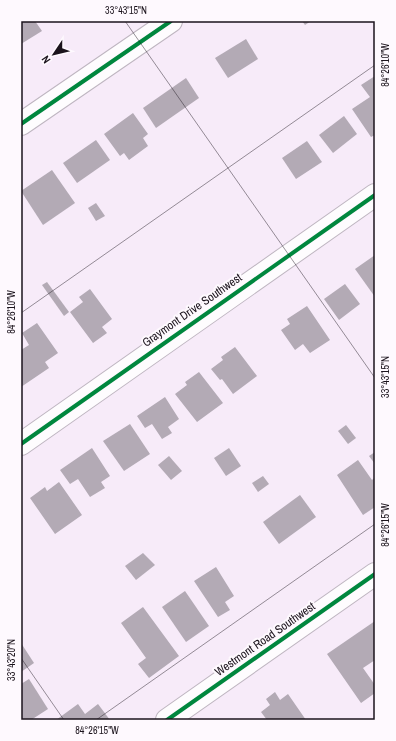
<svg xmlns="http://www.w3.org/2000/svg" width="396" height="741" font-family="'Archivo Narrow',sans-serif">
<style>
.building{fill:#b3aab5}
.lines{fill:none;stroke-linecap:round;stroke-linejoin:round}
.street-casing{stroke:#bfb6c1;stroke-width:24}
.street{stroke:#fefcfe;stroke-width:22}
.cycleway-casing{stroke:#fef9fe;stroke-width:6}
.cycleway{stroke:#00873e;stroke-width:4}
.ticks{fill:none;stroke:#1b131c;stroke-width:1;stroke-opacity:0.45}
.labels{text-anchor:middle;stroke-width:4;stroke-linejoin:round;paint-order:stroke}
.street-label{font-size:12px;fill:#1b131c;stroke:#fef9fe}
.neatline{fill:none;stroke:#1b131c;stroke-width:1.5}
.ticks-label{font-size:10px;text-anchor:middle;fill:#1b131c}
</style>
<rect width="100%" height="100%" fill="#f7ebf9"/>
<g class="building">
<polygon points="21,21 35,21 42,31 21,44"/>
<polygon points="302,21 311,21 305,25"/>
<polygon points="246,39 258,59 228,78 215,58"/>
<polygon points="375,76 375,135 371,137 352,109 370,97 361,85"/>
<polygon points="186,78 199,98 156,128 143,108"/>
<polygon points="133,113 148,134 143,138 148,146 129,160 124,153 120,156 104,134"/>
<polygon points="344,116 357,134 333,153 319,135"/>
<polygon points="96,140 110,160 77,183 63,163"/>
<polygon points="307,141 322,162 296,179 282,158"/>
<polygon points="52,170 75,203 43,225 21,191"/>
<polygon points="96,203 105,216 96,221 88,208"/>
<polygon points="375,255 375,297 355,269"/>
<polygon points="47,282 69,312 64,316 42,285"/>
<polygon points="345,284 360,304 339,320 324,299"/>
<polygon points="90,289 112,319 102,327 107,333 93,343 70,312 83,302 79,297"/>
<polygon points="307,306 330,340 310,353 303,344 295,350 281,330 290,324 287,319"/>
<polygon points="37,323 58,353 45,362 49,368 21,387 21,350 29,345 22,333"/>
<polygon points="235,347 257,376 233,394 222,379 220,380 211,369 223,360 221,357"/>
<polygon points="199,372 223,403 197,422 175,394 187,385 185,382"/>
<polygon points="165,397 179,419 168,427 172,433 162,439 152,424 145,428 137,416"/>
<polygon points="130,424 150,454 124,471 103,441"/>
<polygon points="346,425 356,438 348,444 338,431"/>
<polygon points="92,448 110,476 101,482 105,488 90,497 78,479 70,484 60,470"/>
<polygon points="229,448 241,466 226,476 214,458"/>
<polygon points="375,452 375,464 369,456"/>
<polygon points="169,456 182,471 171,480 158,465"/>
<polygon points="358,460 372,480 375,477 375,507 363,515 337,475"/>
<polygon points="263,476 269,484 258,492 252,483"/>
<polygon points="59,482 82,515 55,534 30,498 45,487 47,491"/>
<polygon points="300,495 316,517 279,544 263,522"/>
<polygon points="143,553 155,565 136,580 125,566"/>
<polygon points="216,567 234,596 225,602 230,610 218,617 194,581"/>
<polygon points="185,591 209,626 186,642 162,607"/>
<polygon points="143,607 179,656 149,678 138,664 146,658 121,623"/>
<polygon points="375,621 375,660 363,668 375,685 375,693 361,703 327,654"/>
<polygon points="21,643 34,663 21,672"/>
<polygon points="29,679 48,709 31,720 23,720 21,717 21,684"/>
<polygon points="275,692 280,700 288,694 306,720 267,720 261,712 270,705 266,699"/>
<polygon points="78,704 85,714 98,704 110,720 56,720"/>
</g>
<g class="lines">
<defs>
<g id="street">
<polyline points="21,124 171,21"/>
<polyline points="21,444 375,195"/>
<polyline points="167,720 375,574"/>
</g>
</defs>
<use href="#street" class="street-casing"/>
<use href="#street" class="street"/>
<defs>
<g id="cycleway">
<polyline points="21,124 171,21"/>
<polyline points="21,444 375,195"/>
<polyline points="167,720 375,574"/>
</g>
</defs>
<use href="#cycleway" class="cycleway-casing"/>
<use href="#cycleway" class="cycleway"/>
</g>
<path class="ticks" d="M125 21 375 378M21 313 375 65M21 658 64 720M96 720 375 524"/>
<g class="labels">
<g class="street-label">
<text transform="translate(192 310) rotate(-35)" y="4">Graymont Drive Southwest</text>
<text transform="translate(265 639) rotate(-35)" y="4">Westmont Road Southwest</text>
</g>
</g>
<rect width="396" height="741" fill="none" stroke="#fef9fe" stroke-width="44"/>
<g transform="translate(54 54) rotate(235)" stroke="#fef9fe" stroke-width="3" paint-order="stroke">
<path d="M0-3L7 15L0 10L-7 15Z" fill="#1b131c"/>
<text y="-6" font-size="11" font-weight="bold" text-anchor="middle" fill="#1b131c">N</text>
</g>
<rect x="22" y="22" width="352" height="697" class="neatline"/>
<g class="ticks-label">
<text x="126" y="14">33°43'15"N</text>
<text transform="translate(385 65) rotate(-90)" y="4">84°26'10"W</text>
<text transform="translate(11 312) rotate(-90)" y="4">84°26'10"W</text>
<text transform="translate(385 377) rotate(-90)" y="4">33°43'15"N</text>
<text transform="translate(385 525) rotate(-90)" y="4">84°26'15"W</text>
<text transform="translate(11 660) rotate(-90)" y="4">33°43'20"N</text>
<text x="97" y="734">84°26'15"W</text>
</g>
</svg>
